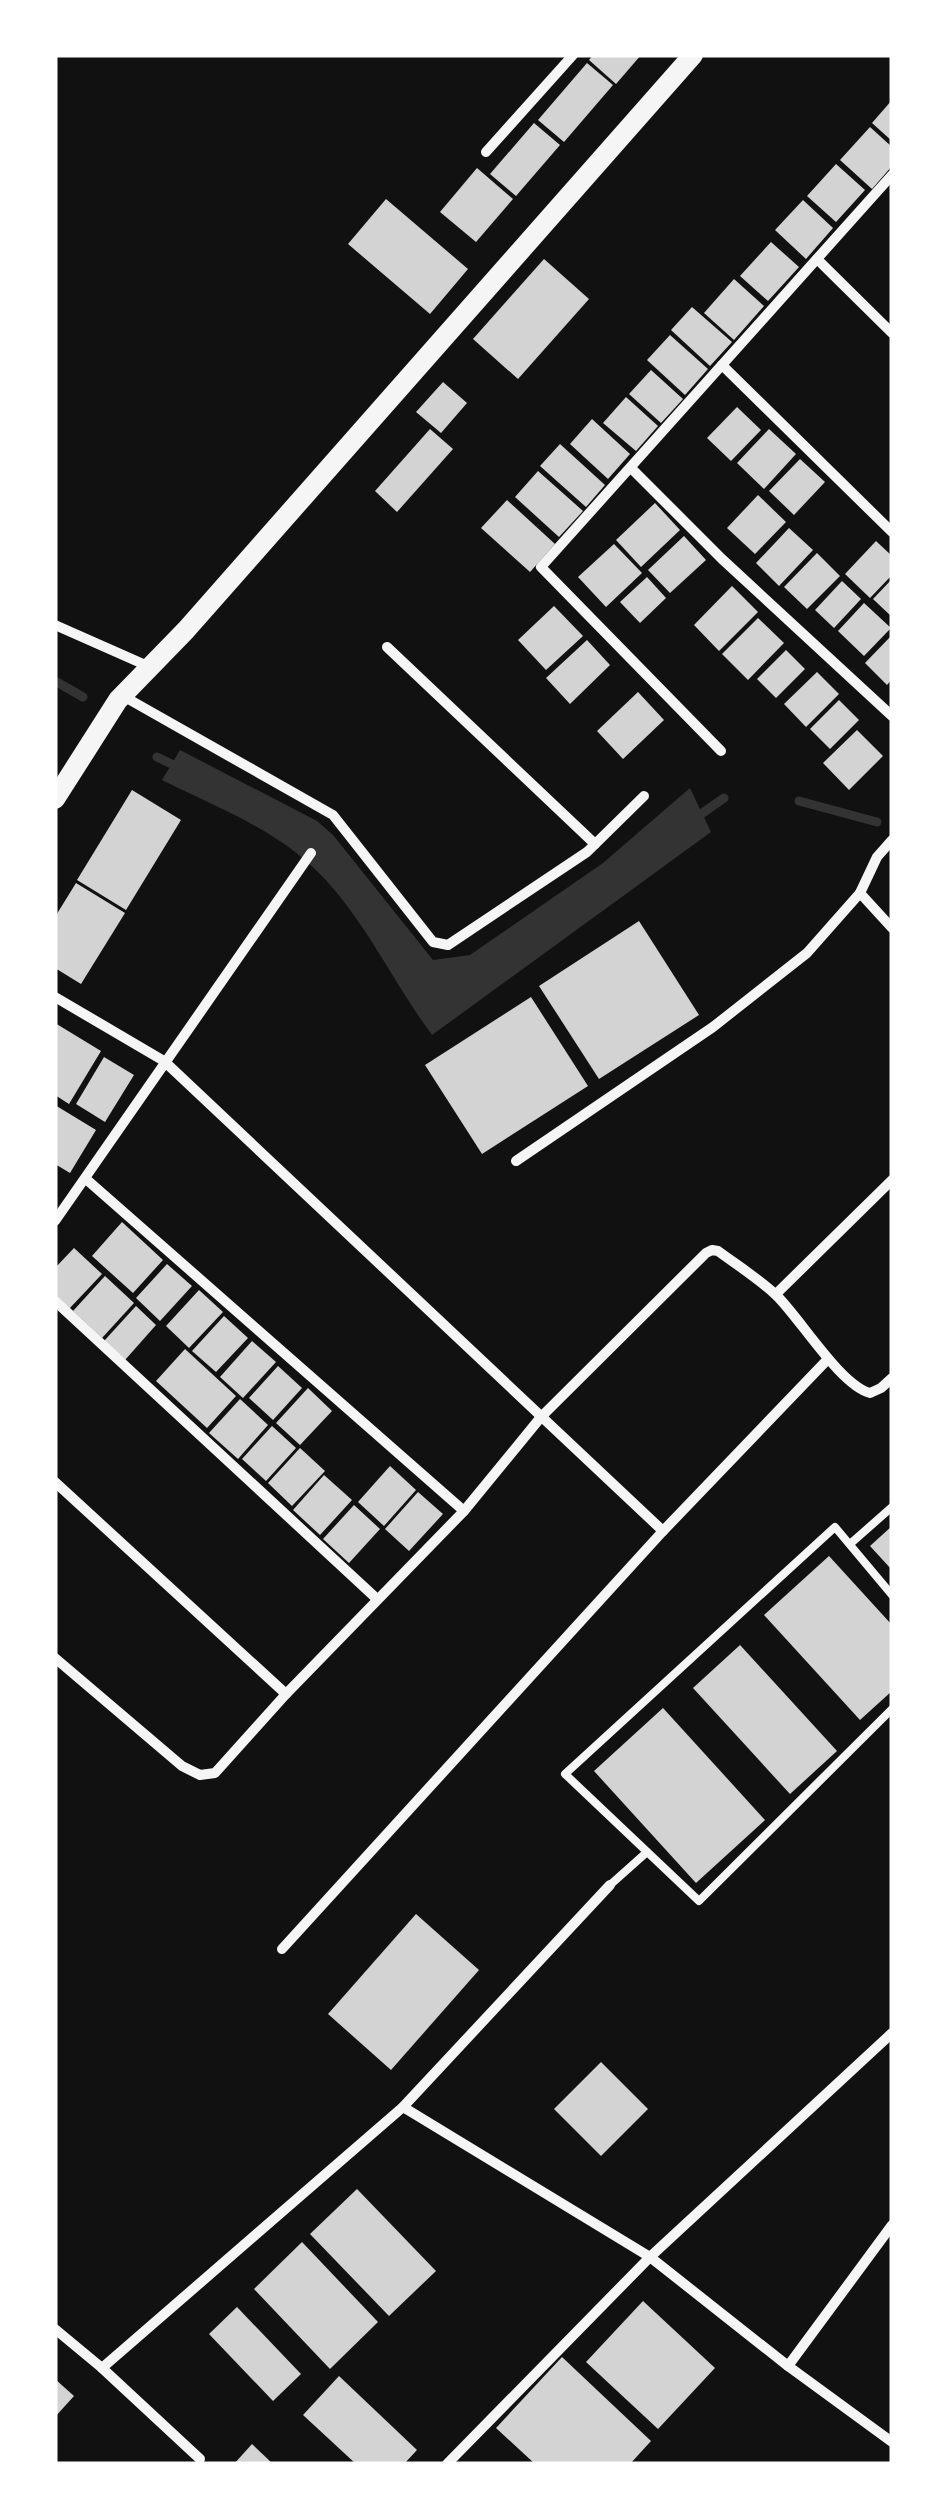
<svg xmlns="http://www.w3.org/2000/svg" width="947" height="2519" font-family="'Alegreya Sans',sans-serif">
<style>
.water{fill:#333}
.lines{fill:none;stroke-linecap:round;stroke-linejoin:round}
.stream{stroke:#333;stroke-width:9}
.building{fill:#d3d3d3}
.service{stroke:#f5f5f5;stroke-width:8}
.minor{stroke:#f5f5f5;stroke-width:10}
.secondary{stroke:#f5f5f5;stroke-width:20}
</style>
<rect width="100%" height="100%" fill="#111"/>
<path class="water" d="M180 750 317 821 333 835 433 960 470 955 603 863 690 788 711 832 432 1035C392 981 364 917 316 870 273 828 214 806 162 780Z"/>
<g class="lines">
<g class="stream">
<polyline points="55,681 83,697"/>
<polyline points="157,757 180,768"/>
<polyline points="799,801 877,822"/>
<polyline points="694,819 724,798"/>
</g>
</g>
<g class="building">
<polygon points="593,55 641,55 616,84 589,60"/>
<polygon points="587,63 613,85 564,142 538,120"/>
<polygon points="892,100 892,141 872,123"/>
<polygon points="534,123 560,145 516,196 490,174"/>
<polygon points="870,127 892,147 892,166 872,189 840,160"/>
<polygon points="836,164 865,190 836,222 807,196"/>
<polygon points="477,168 513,199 476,242 440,212"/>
<polygon points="386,199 468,269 430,314 348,244"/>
<polygon points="803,200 833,228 806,259 775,230"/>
<polygon points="771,242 799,267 768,301 740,276"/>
<polygon points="544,259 589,299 518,379 473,339"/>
<polygon points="734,279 764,306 734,340 704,313"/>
<polygon points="692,307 732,342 710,366 671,330"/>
<polygon points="670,335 708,369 685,395 647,360"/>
<polygon points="651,370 683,399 661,423 629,394"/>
<polygon points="443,382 467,403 441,433 416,412"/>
<polygon points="626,397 658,426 636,451 603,423"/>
<polygon points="737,407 761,430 731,461 707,438"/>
<polygon points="592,419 630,454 608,479 570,444"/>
<polygon points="430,429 453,449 397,512 375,491"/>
<polygon points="769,429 796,454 764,489 737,463"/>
<polygon points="560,444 605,485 586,507 540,466"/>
<polygon points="800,459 825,482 794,515 769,491"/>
<polygon points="538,471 583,511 559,537 515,497"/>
<polygon points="758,495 786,522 755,554 727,528"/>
<polygon points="507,500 555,544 530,572 481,528"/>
<polygon points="655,503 680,530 641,567 616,540"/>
<polygon points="789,528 813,550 779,586 756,563"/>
<polygon points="684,536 706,560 670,593 648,570"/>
<polygon points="876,541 892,556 892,575 870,598 845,574"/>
<polygon points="614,544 642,573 606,607 578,577"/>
<polygon points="817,553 840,576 807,609 784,587"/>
<polygon points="647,577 666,598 640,623 620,602"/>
<polygon points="892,579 892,617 873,599"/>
<polygon points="842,581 861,599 834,628 815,610"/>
<polygon points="732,586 758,612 719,651 694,625"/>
<polygon points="864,603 891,628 864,656 838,631"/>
<polygon points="554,606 583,636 546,670 518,640"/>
<polygon points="758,618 784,643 748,680 722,654"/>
<polygon points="892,635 892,679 887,685 865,663"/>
<polygon points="587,640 610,665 570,704 546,678"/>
<polygon points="786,650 805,669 776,698 757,679"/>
<polygon points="817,672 839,694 806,727 784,704"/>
<polygon points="638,692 664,720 623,759 597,731"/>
<polygon points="839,700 859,720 830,749 810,729"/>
<polygon points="857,730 883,756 849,790 823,763"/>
<polygon points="132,790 181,820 126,910 77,880"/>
<polygon points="76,883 125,913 81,984 55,968 55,917"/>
<polygon points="639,921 699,1015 599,1079 539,986"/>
<polygon points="531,997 588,1086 482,1154 425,1065"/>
<polygon points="55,1023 101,1051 69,1104 55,1095"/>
<polygon points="104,1057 134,1075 105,1122 76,1104"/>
<polygon points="55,1105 96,1130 70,1173 55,1164"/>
<polygon points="122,1222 163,1260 133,1293 92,1256"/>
<polygon points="74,1248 102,1274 69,1309 55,1296 55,1268"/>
<polygon points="167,1264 192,1286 160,1321 136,1298"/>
<polygon points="105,1276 134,1303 102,1338 73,1311"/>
<polygon points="199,1290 223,1312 189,1348 166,1326"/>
<polygon points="136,1306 156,1325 125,1360 104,1341"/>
<polygon points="224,1316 248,1338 216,1372 192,1351"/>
<polygon points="252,1341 276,1362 243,1398 220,1377"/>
<polygon points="185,1349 236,1396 207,1428 156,1381"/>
<polygon points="278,1366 302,1388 273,1420 249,1398"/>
<polygon points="308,1388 332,1411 300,1445 276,1423"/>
<polygon points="240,1399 268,1425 238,1459 209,1433"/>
<polygon points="272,1426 296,1448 266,1481 242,1459"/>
<polygon points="300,1448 325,1471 292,1506 268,1483"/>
<polygon points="390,1466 416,1490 384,1526 358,1502"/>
<polygon points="324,1475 352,1500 320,1535 293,1510"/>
<polygon points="418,1492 443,1514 409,1551 385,1529"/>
<polygon points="354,1505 380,1529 349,1563 323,1539"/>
<polygon points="892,1526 892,1570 870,1546"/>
<polygon points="829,1556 892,1625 892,1691 860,1720 764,1615"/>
<polygon points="740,1645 837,1751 790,1794 693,1688"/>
<polygon points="663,1708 765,1820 696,1883 594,1771"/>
<polygon points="416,1914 479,1970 391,2070 328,2014"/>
<polygon points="601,2062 648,2109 601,2156 554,2109"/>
<polygon points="357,2189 436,2271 389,2316 310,2234"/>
<polygon points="302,2242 378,2322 330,2369 254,2289"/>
<polygon points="643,2301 715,2368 658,2429 586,2362"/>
<polygon points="237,2307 301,2374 273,2401 209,2334"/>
<polygon points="562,2357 651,2441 630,2464 535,2464 496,2428"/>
<polygon points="339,2376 417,2450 404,2464 356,2464 303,2415"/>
<polygon points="55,2379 74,2396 55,2417"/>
<polygon points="252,2444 273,2464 234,2464"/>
</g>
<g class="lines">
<g class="service">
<polyline points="850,1544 892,1507"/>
<polyline points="892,1595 835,1527 565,1774 699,1901 892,1709"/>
<polyline points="610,1885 647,1852"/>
</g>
<g class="minor">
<polyline points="486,152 573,55"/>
<polyline points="817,259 892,333"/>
<polyline points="722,365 892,532"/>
<polyline points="631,468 722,559 892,716"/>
<polyline points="55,625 150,667"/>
<polyline points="387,647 595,844"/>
<polyline points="123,696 333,815 433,942 448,945 587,852 644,796"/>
<polyline points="721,751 541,567 892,175"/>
<polyline points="860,893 892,928"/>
<polyline points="55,997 164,1061 663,1531 282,1949"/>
<polyline points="516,1161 713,1027 807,953 860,893 877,857 892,840"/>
<polyline points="86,1179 464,1511"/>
<polyline points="55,1221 311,853"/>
<polyline points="776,1294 892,1180"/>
<polyline points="55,1301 377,1599"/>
<polyline points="55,1482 286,1694 215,1773 200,1775 182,1766 55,1658"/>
<polyline points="663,1531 828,1359"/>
<path d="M286 1694 464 1511 541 1417 706 1253 712 1250 718 1251C737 1265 759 1279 776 1295 800 1318 840 1385 870 1393L881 1388 892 1378"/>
<polyline points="892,2033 650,2257 788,2366 892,2442"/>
<polyline points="403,2107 650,2257 447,2464"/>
<polyline points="55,2329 102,2368 403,2107 610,1885"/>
<polyline points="788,2366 892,2225"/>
<polyline points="102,2368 200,2459"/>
</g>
<polyline class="secondary" points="55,799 118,700 186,630 693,55"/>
</g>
<rect width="947" height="2519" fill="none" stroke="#ffffff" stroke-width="115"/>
</svg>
